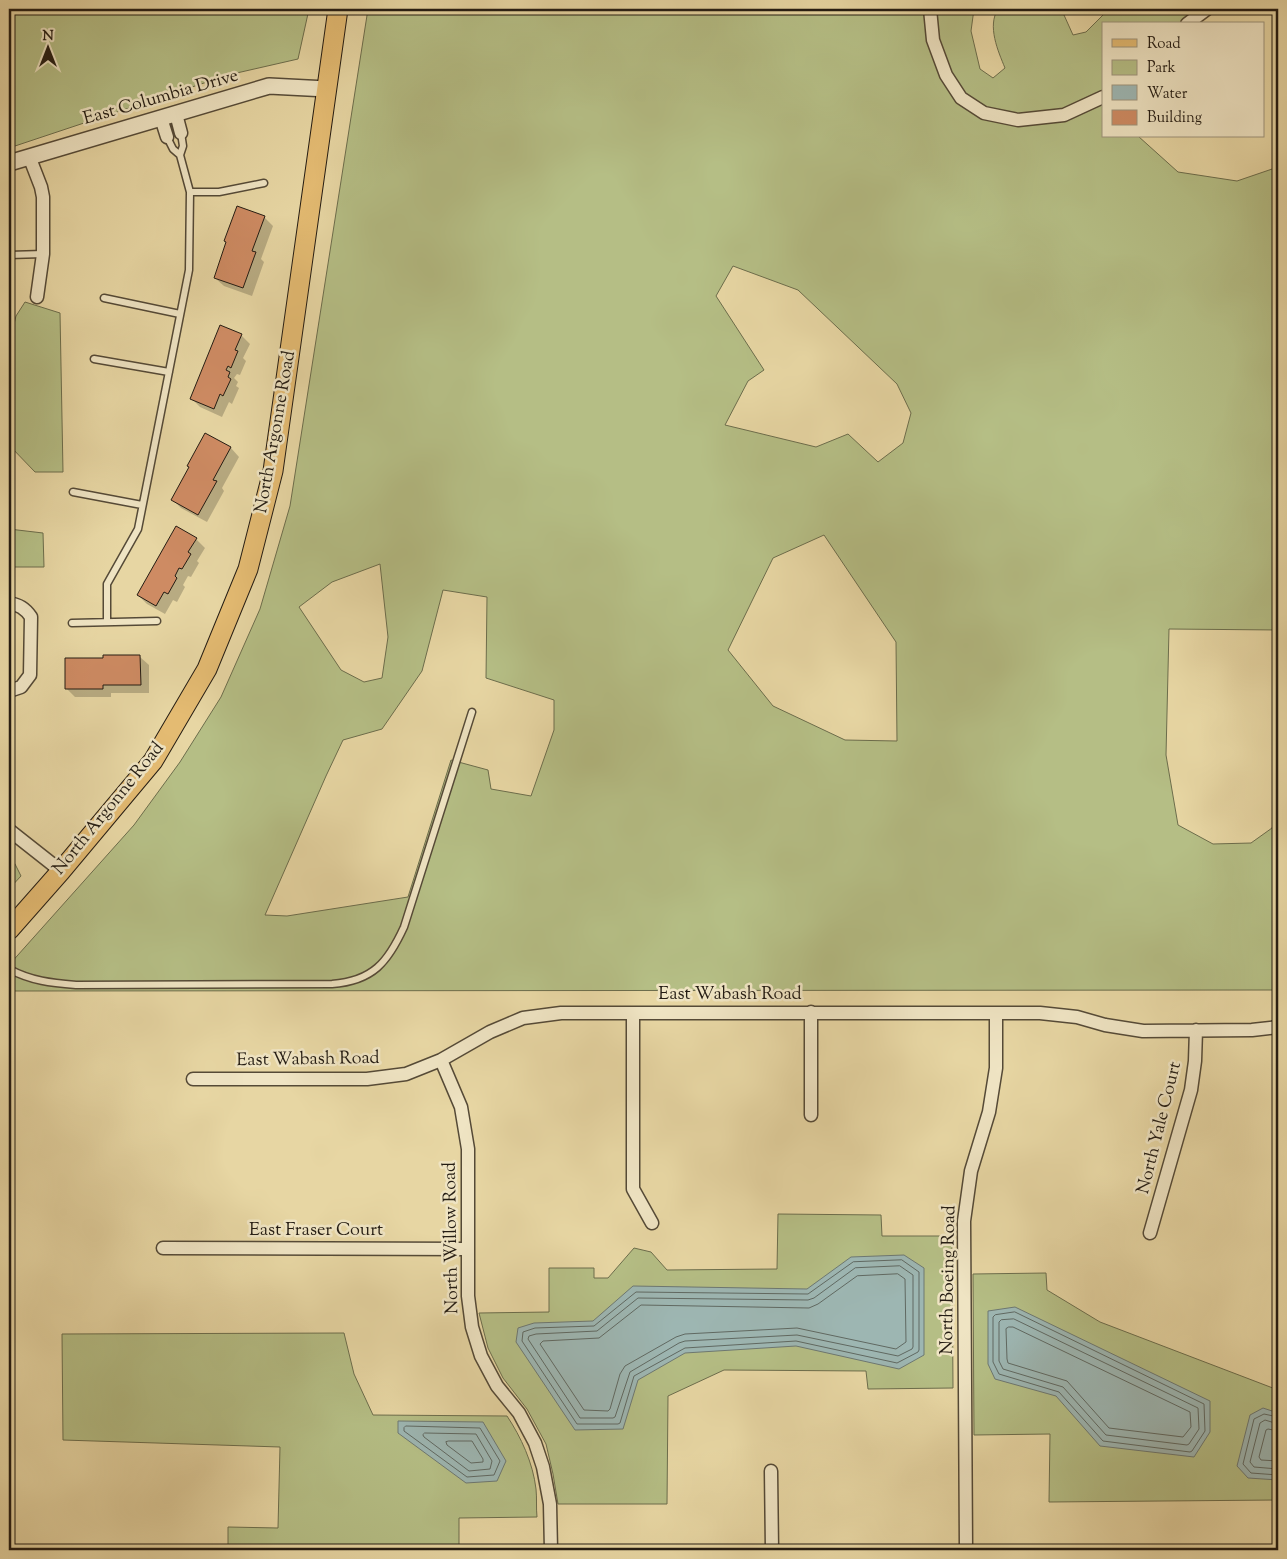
<svg xmlns="http://www.w3.org/2000/svg" width="1287" height="1559" viewBox="0 0 1287 1559" font-family="'Sorts Mill Goudy',serif">
  <style>
    .green { fill: #b5be85; stroke: #6c6d4c; fill-rule: evenodd }
    .water { fill: #9db6b2; stroke: #6d7872 }
    .shadow { fill: #0003 }
    .lines { fill: none; stroke-linecap: round; stroke-linejoin: round }
    .shore { stroke: #606962; stroke-width: 1 }
    .building { fill: #ce8b63; stroke: #241c13 }
    .service-casing { stroke: #554a37; stroke-width: 9 }
    .minor-casing { stroke: #554a37; stroke-width: 15 }
    .tertiary-casing { stroke: #554a37; stroke-width: 18 }
    .primary-casing { stroke: #241c13; stroke-width: 21 }
    .service { stroke: #efe4c3; stroke-width: 6 }
    .minor { stroke: #efe4c3; stroke-width: 12 }
    .tertiary { stroke: #efe4c3; stroke-width: 15 }
    .primary { stroke: #e4bb72; stroke-width: 19 }
    .labels { text-anchor: middle; dominant-baseline: central; stroke-width: 5; stroke-linejoin: round; paint-order: stroke }
    .street-label { font-size: 18px; fill: #241c13; stroke: #efe4c3 }
  </style>
  <rect width="100%" height="100%" fill="#e7d6a3"/>
  <filter id="stains"><feTurbulence type="fractalNoise" baseFrequency=".004" numOctaves="4"/><feColorMatrix values="0 0 0 0 .2 0 0 0 0 .09 0 0 0 0 .02 0 0 0 .5 -.17"/></filter>
  <radialGradient id="worn" r=".72"><stop offset=".6" stop-color="#630" stop-opacity="0"/><stop offset="1" stop-color="#630" stop-opacity=".3"/></radialGradient>
  <path class="green" d="M9 9H309L298 59 228 75 9 148Z
    M368 9H974L971 31 980 69 993 78 1005 68C998 51 987 26 998 9H1065L1064 15 1073 35 1086 32 1109 9H1215L1196 24H1103V136H1138L1178 172 1237 181 1278 167V630L1169 629 1166 755 1178 825 1213 844 1251 843 1272 828 1278 814V990L9 991V965L134 825 180 762 221 697 260 609 290 506ZM733 266 798 290 897 384 911 413 903 443 878 462 848 434 816 447 725 425 748 381 764 370 716 296ZM824 535 896 642 897 741 845 740 773 706 728 650 773 558ZM380 564 388 637 382 678 364 682 341 670 299 607 332 582ZM443 590 487 597 486 678 554 700V730L531 796 491 789 488 770 451 760 408 897 287 916 265 915 326 776 343 740 382 729 422 671Z
    M25 302 60 313 63 472H35L9 445V344L16 316Z
    M9 529 43 533 44 567H9Z
    M9 856 15 864 21 876 9 889Z
    M778 1214 881 1215 882 1236H952L953 1388 868 1389 866 1371 724 1370 668 1396 667 1504H558L553 1474 546 1444 527 1409 503 1378 488 1348 479 1313 549 1312V1268H594V1278H608L634 1248 651 1252 667 1270 777 1269Z
    M1046 1273 1047 1290 1100 1322 1278 1390V1500L1049 1502 1050 1434 974 1435 973 1274Z
    M344 1333 354 1374 373 1415 507 1416C521 1437 533 1463 536 1489 537 1498 536 1508 537 1517L459 1518V1550H228V1527L278 1528 280 1447 63 1440 62 1334Z"/>
  <path class="water" d="M904 1255 924 1268V1355L899 1369 796 1346 685 1353 638 1380 623 1429 575 1430 516 1342 518 1328 534 1323 593 1321 633 1286 807 1289 851 1257Z
    M1015 1307 1210 1401V1432L1194 1457 1100 1446 1056 1396 995 1379 988 1364V1311Z
    M1263 1408 1278 1413V1480L1248 1478 1237 1466 1250 1415Z
    M398 1421 483 1422 506 1461 497 1481 466 1483 398 1433Z"/>
  <path class="shadow" d="M264 217 273 226 261 259 264 262 252 296 224 286 215 278Z
    M241 335 250 344 243 358 246 361 240 375 237 374 234 378 238 382 236 386 239 388 232 404 229 402 222 417 200 407 192 399Z
    M206 434 231 448 239 457 222 488 224 491 207 522 181 508 173 500Z
    M196 539 205 548 197 561 199 563 191 577 188 576 183 585 185 587 177 602 173 600 165 614 147 604 138 595Z
    M140 657 149 665V693H111V697H75L66 688 104 659Z"/>
  <g class="lines">
    <path class="shore" d="M902 1260 919 1272V1350L918 1352 897 1363 796 1341 685 1348 634 1376 620 1423 618 1424H577L522 1341 523 1332 535 1328 594 1326 636 1292 808 1294 853 1262Z
      M900 1266 913 1275V1347L912 1349 898 1356 797 1335 685 1341 679 1343 630 1372 615 1417 613 1418H580L528 1339 529 1336 536 1334 597 1331 638 1298 808 1300 814 1298 855 1268Z
      M898 1274 905 1279 906 1342 896 1349 797 1328 685 1334 676 1337 625 1366 620 1374 610 1409 608 1411 584 1410 540 1344 543 1341 599 1338 641 1305 809 1308 818 1304 857 1276Z
      M1015 1312 1204 1404 1205 1431 1192 1451 1190 1452 1103 1441 1059 1392 999 1374 993 1362V1317L995 1315Z
      M1014 1319 1198 1408 1199 1429 1189 1444 1187 1445 1106 1435 1063 1387 1003 1369 999 1361V1322L1001 1320Z
      M1009 1327H1013L1190 1412 1191 1427 1183 1437 1109 1428 1067 1381 1008 1363 1007 1359 1006 1329Z
      M1278 1417 1264 1414 1254 1419 1243 1464 1251 1473 1278 1475
      M1278 1424 1265 1420 1260 1423 1250 1462 1254 1467 1278 1469
      M406 1426 480 1428 500 1461 494 1475 467 1477 404 1431V1428Z
      M1278 1431 1268 1429 1266 1430 1259 1457 1261 1460 1278 1461
      M425 1433 476 1434 492 1461 490 1469 469 1471 424 1437 423 1435Z
      M449 1441H472L483 1459V1462L471 1463 447 1445 446 1442Z"/>
  </g>
  <path class="building" d="M237 206 265 216 252 251 256 252 243 288 214 278 226 242 224 241Z
    M220 325 242 334 235 350 238 351 231 368 228 366 226 370 230 372 228 377 231 379 223 396 220 394 214 409 190 399Z
    M205 433 231 447 213 480 217 481 198 515 171 500 189 467 187 466Z
    M176 526 197 538 188 552 191 554 182 569 179 568 175 576 177 578 168 594 164 592 156 606 137 595Z
    M103 655H140L141 685H103V689H65V658H103Z"/>
  <g class="lines">
    <defs>
      <path id="service" d="M167 137 173 149 180 155 183 146 181 133
        M190 192H219L264 183
        M9 255 43 254
        M104 298 180 314
        M94 359 169 372
        M73 492 142 505
        M107 622V584L138 529 189 270 190 192 180 155
        M72 623 157 621
        M9 969C31 981 52 983 76 985L332 984C373 981 388 962 404 927L472 712"/>
      <path id="minor" d="M930 9 933 40 946 75 961 98 984 113 1018 120 1064 115 1103 97
        M1187 24 1207 9
        M176 114 181 133
        M161 118 167 137
        M29 156 41 187 43 197V254L37 297
        M9 603C19 605 25 608 31 617L30 675 21 687 9 691
        M9 830 61 871
        M811 1012V1115
        M633 1013V1189L652 1223
        M441 1060 461 1107 468 1149V1296L472 1327 481 1356 497 1386 519 1413 535 1443 543 1467 550 1504 551 1550
        M193 1079H367L406 1074 441 1060 490 1032 523 1018 561 1013H1040L1077 1017 1105 1025 1143 1031 1252 1030 1278 1027
        M1150 1233 1191 1090 1195 1061 1196 1030
        M163 1248 468 1249
        M771 1471 772 1550
        M966 1550 964 1221 971 1171 989 1112 996 1068V1013"/>
      <path id="tertiary" d="M9 163 269 86 327 89"/>
      <path id="primary" d="M9 930 61 871 153 761 207 669 248 569 273 471 338 9"/>
    </defs>
    <use href="#service" class="service-casing"/>
    <use href="#minor" class="minor-casing"/>
    <use href="#tertiary" class="tertiary-casing"/>
    <use href="#primary" class="primary-casing"/>
    <use href="#service" class="service"/>
    <use href="#minor" class="minor"/>
    <use href="#tertiary" class="tertiary"/>
    <use href="#primary" class="primary"/>
  </g>
  <g class="labels">
    <g class="street-label">
      <text transform="translate(161 98) rotate(-16)">East Columbia Drive</text>
      <text transform="translate(276 432) rotate(-80)">North Argonne Road</text>
      <text transform="translate(109 809) rotate(-51)">North Argonne Road</text>
      <text x="730" y="995">East Wabash Road</text>
      <text transform="translate(308 1060) rotate(-1)">East Wabash Road</text>
      <text transform="translate(1160 1128) rotate(-76)">North Yale Court</text>
      <text x="316" y="1231">East Fraser Court</text>
      <text transform="translate(452 1238) rotate(-91)">North Willow Road</text>
      <text transform="translate(949 1280) rotate(-89)">North Boeing Road</text>
    </g>
  </g>
  <rect width="1287" height="1559" fill="none" stroke="#e7d6a3" stroke-width="30"/>
  <rect x="10" y="10" width="1267" height="1539" fill="none" stroke="#241c13" stroke-width="2.5"/>
  <rect x="15" y="15" width="1257" height="1529" fill="none" stroke="#241c13"/>
  <rect x="1102" y="22" width="162" height="115" fill="#efe4c3" stroke="#9e947d"/>
  <rect x="1112" y="39" width="25" height="8" fill="#e4bb72" stroke="#9e947d"/>
  <text x="1147" y="48" font-size="15" fill="#241c13">Road</text>
  <rect x="1112" y="60" width="25" height="15" fill="#b5be85" stroke="#9e947d"/>
  <text x="1147" y="72" font-size="15" fill="#241c13">Park</text>
  <rect x="1112" y="85" width="25" height="15" fill="#9db6b2" stroke="#9e947d"/>
  <text x="1147" y="98" font-size="15" fill="#241c13">Water</text>
  <rect x="1112" y="110" width="25" height="15" fill="#ce8b63" stroke="#9e947d"/>
  <text x="1147" y="122" font-size="15" fill="#241c13">Building</text>
  <g transform="translate(48 48)" stroke="#efe4c3" stroke-width="4" paint-order="stroke">
  <path d="M0-4L9 19L0 12L-9 19Z" fill="#241c13"/>
  <text y="-8" font-size="14" font-weight="bold" text-anchor="middle" fill="#241c13">N</text>
  </g>
  <rect width="100%" height="100%" filter="url(#stains)"/>
  <rect width="100%" height="100%" fill="url(#worn)"/>
</svg>
